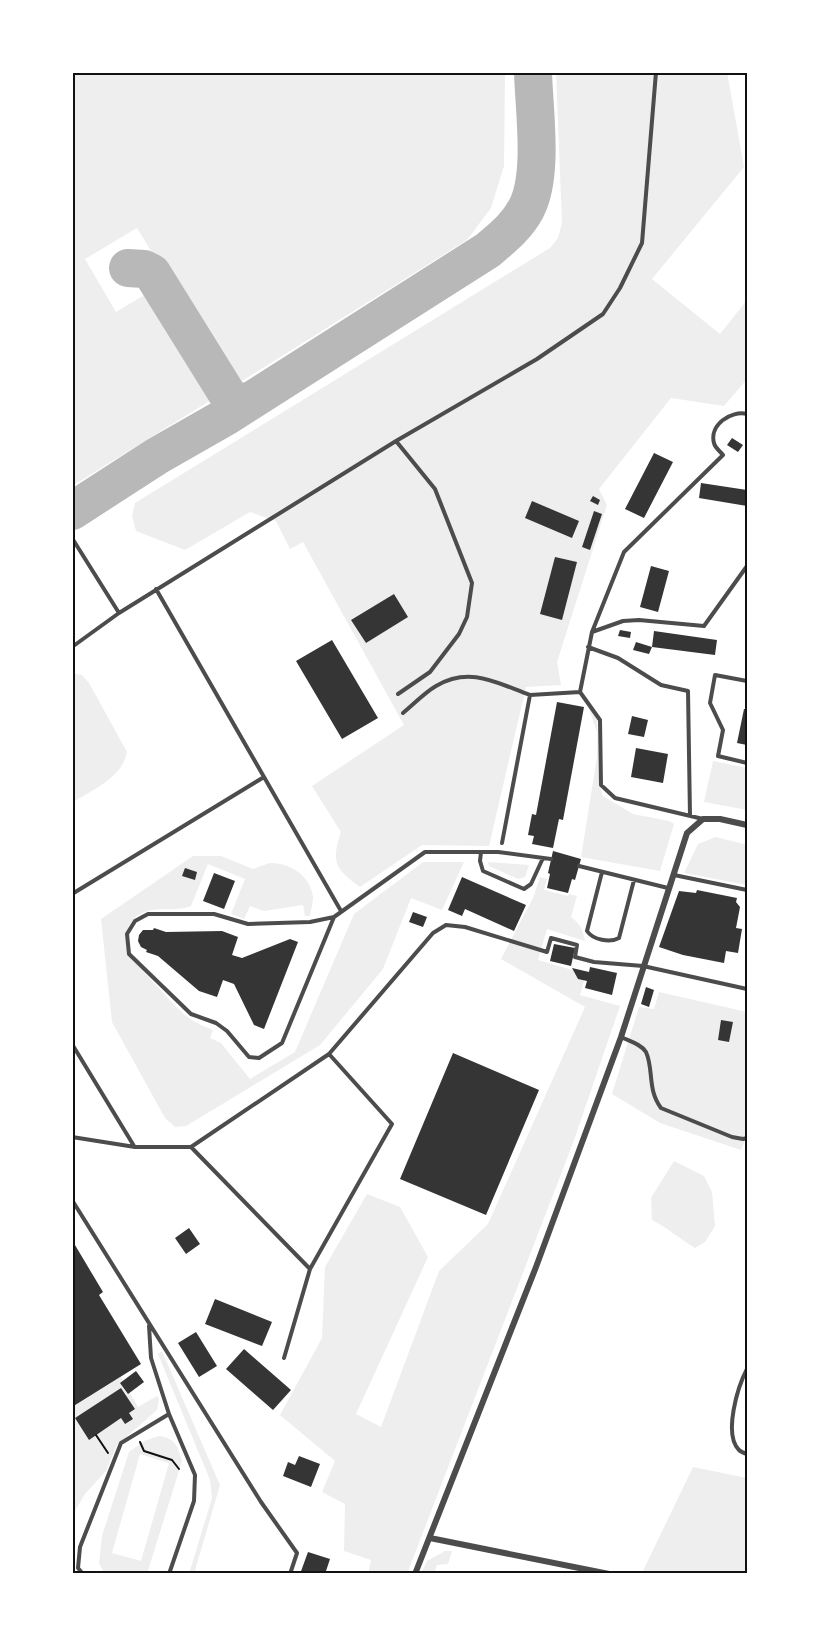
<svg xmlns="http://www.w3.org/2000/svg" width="819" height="1646" viewBox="0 0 819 1646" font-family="Inter,sans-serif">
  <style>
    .green { fill: #eee; fill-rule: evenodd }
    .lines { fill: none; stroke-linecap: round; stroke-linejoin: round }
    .taxiway { stroke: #b8b8b8; stroke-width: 38 }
    .building { fill: #353535 }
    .path { stroke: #111; stroke-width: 2 }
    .service { stroke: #4c4c4c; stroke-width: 4 }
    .minor { stroke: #4c4c4c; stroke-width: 6 }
    .neatline { fill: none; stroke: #111; stroke-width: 2 }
  </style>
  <rect width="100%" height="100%" fill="#fff"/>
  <path class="green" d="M72 72H505L504 166 491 208 467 240 234 386 137 228 85 259 116 312 151 291 216 397 72 486Z
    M556 72H727L744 167 652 279 720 334 747 300V379L724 406 671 398 599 489 607 505 557 662 561 685 526 687 489 846 422 845 360 887C335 869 331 862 341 832L312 786 404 725 303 542 290 549 276 521 250 512 185 550 136 531 132 516 135 503 550 248 558 238 562 223Z
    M72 673 82 675 89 683 127 752C122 778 93 789 72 803Z
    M588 706 597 718 599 784 603 796 633 814 669 821 674 824 660 871 581 857 597 757V732Z
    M713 761 747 768V810L704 802Z
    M716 837 747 845V885L684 873 698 844Z
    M193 856H221L253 869C259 867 265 864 271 863 291 863 311 877 313 897 313 903 311 910 310 916H305L303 905 264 911 250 906 244 919 231 914 245 879 208 864 191 906C174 913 153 904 137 916 127 923 124 942 129 953 132 960 177 1008 185 1015 193 1022 203 1026 213 1030L210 1038 221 1043 250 1079 295 1052 354 914 423 862H464L442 910 411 898 383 969 320 1045 186 1126 175 1127 165 1118 112 1022 101 919Z
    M488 862 529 865 525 877 518 879 489 866Z
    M540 877 547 879 544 890 568 896 569 894 577 896 571 917C580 924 583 929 585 941L547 929 538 960 586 974 580 995 620 1006 573 1143 407 1574H368L371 1560 344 1551 345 1504 322 1492 335 1461 280 1415 322 1338 325 1267 367 1194 400 1207 428 1257 356 1414 381 1427 439 1271 488 1224 585 1007 501 959 533 898Z
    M659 992 747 1012V1135L741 1150 660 1123 612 1094 639 1007 654 1009Z
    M674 1161 704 1176 712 1192 715 1226 705 1242 695 1248C680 1239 668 1228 652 1220L651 1198Z
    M162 1351 220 1485 194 1574H189L212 1498 210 1480 158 1354Z
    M121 1377 138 1407 157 1396 159 1399 157 1410 117 1445 106 1471 85 1494 76 1509 72 1523V1407ZM121 1388 135 1409 129 1413 125 1424 121 1418 90 1439 75 1418Z
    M159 1436C175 1438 178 1446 182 1461L147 1574H105L99 1563 102 1536 129 1452 144 1441ZM140 1454 169 1463 141 1561 112 1553Z
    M693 1467 747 1478V1574L642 1573Z
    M445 1551H452L448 1564 437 1565 434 1574H421L427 1561Z"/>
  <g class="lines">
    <path class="taxiway" d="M128 268 144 269 152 273 229 397 237 401 248 402
      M72 511 157 456 227 416 488 250C503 237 517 226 526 209 544 176 534 110 533 72"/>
  </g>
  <path class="building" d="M732 438 743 445 738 452 727 445Z
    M654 453 673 462 644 518 625 509Z
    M701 483 747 490V506L699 498Z
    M593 496 600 500 598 505 590 501Z
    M532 501 579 521 572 538 525 518Z
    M594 511 602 514 590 550 582 547Z
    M555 557 577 562 562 620 540 614Z
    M651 566 669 571 658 612 640 607Z
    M394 594 408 617 366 643 351 620Z
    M620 630 631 632 630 638 618 636Z
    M654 631 717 640 715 655 652 647 649 654 633 650 636 642 652 647Z
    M332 640 378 718 342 739 296 661Z
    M557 702 584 707 563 820 559 819 553 848 532 844 534 836 528 835 532 814 536 815Z
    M744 709H747V745L737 743Z
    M632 716 648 720 644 737 628 734Z
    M636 748 668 754 663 783 631 777Z
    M553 851 581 859 575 880 572 879 568 893 547 888 550 874 548 873Z
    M185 868 197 872 195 880 182 876Z
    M214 873 235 881 224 909 203 901Z
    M462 877 526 905 514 931 465 909 462 916 448 910Z
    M697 890 737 898 736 902 740 907 736 928 742 929 738 953 726 951 724 963 683 955 659 947 679 891 696 893Z
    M413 912 427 917 423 927 409 922Z
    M154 928 166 932 222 931 238 937 232 955 242 958 290 939 298 942 264 1029 254 1025 234 984 223 980 217 997 199 991 158 956 146 952 147 950 141 947 138 941 139 935 143 930H153Z
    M554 944 575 948 571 966 550 961Z
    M590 967 617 973 612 995 585 988 587 981 578 979 572 968 589 972Z
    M646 987 654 990 649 1007 641 1004Z
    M721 1020 733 1022 729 1042 718 1040Z
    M453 1053 539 1090 486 1215 400 1179Z
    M189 1228 200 1244 186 1254 175 1238Z
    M72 1240 103 1292 99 1295 141 1364 72 1407Z
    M215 1299 272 1322 262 1346 205 1324Z
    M196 1332 217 1366 199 1377 178 1343Z
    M244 1349 291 1390 273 1410 226 1369Z
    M136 1371 144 1382 128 1394 120 1383Z
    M121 1388 135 1409 129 1413 133 1419 125 1424 121 1418 89 1440 75 1418Z
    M299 1456 320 1464 311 1487 283 1476 288 1462 295 1465Z
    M308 1552 330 1559 325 1574H300Z"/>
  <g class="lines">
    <path class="path" d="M96 1435 108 1453
      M140 1442 144 1451 172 1460 179 1469"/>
    <path class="service" d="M396 441 435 489 472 583 467 617 459 634 430 672 398 694
      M72 538 119 613
      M156 589 341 911
      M592 632 623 621 639 620 704 626 747 566
      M72 647 119 613 396 441 537 359 603 314 620 288 642 243 656 72
      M588 647 618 658 661 685 688 691 690 816
      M747 681 715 675 710 703 723 730 718 756 747 763
      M403 713C414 704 424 693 436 686 470 666 497 683 530 695
      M703 819 615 798 601 785 600 720 580 692 592 632 624 552 723 455C720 451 715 448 714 443 709 425 731 410 747 414
      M502 843 530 695 580 692
      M481 852 480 861 483 871 524 889 531 884 543 858
      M579 866 668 888
      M602 872 587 931C593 940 610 943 619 938L634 880
      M674 875 747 890
      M72 894 264 777
      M334 917 310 922 248 924 214 914H148L135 921 127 934 129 954 191 1014 216 1023 227 1031 249 1057 259 1058 282 1043 334 917 425 852H498L551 859
      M621 1037C629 1041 641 1044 646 1052 654 1070 647 1089 661 1108L732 1137 743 1139 747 1138
      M72 1044 134 1146
      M72 1137 135 1147H191L329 1054 433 933 446 925 465 927 547 952 551 938 577 945 575 957 594 962 643 966 747 989
      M191 1147 310 1269 392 1124 329 1054
      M72 1200 261 1502 297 1553 290 1574
      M149 1326 151 1358 169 1414 195 1475 194 1501 169 1574
      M284 1358 310 1269
      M747 1369C738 1386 723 1434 739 1450 741 1452 744 1453 747 1454
      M83 1574 78 1568 80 1547 121 1443 169 1414"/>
    <path class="minor" d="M430 1538 609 1574
      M415 1574 536 1267 621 1037 687 833 703 819H720L747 825"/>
  </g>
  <rect width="819" height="1646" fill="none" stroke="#ffffff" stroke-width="147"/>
  <rect x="74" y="74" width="672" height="1498" class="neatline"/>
</svg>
